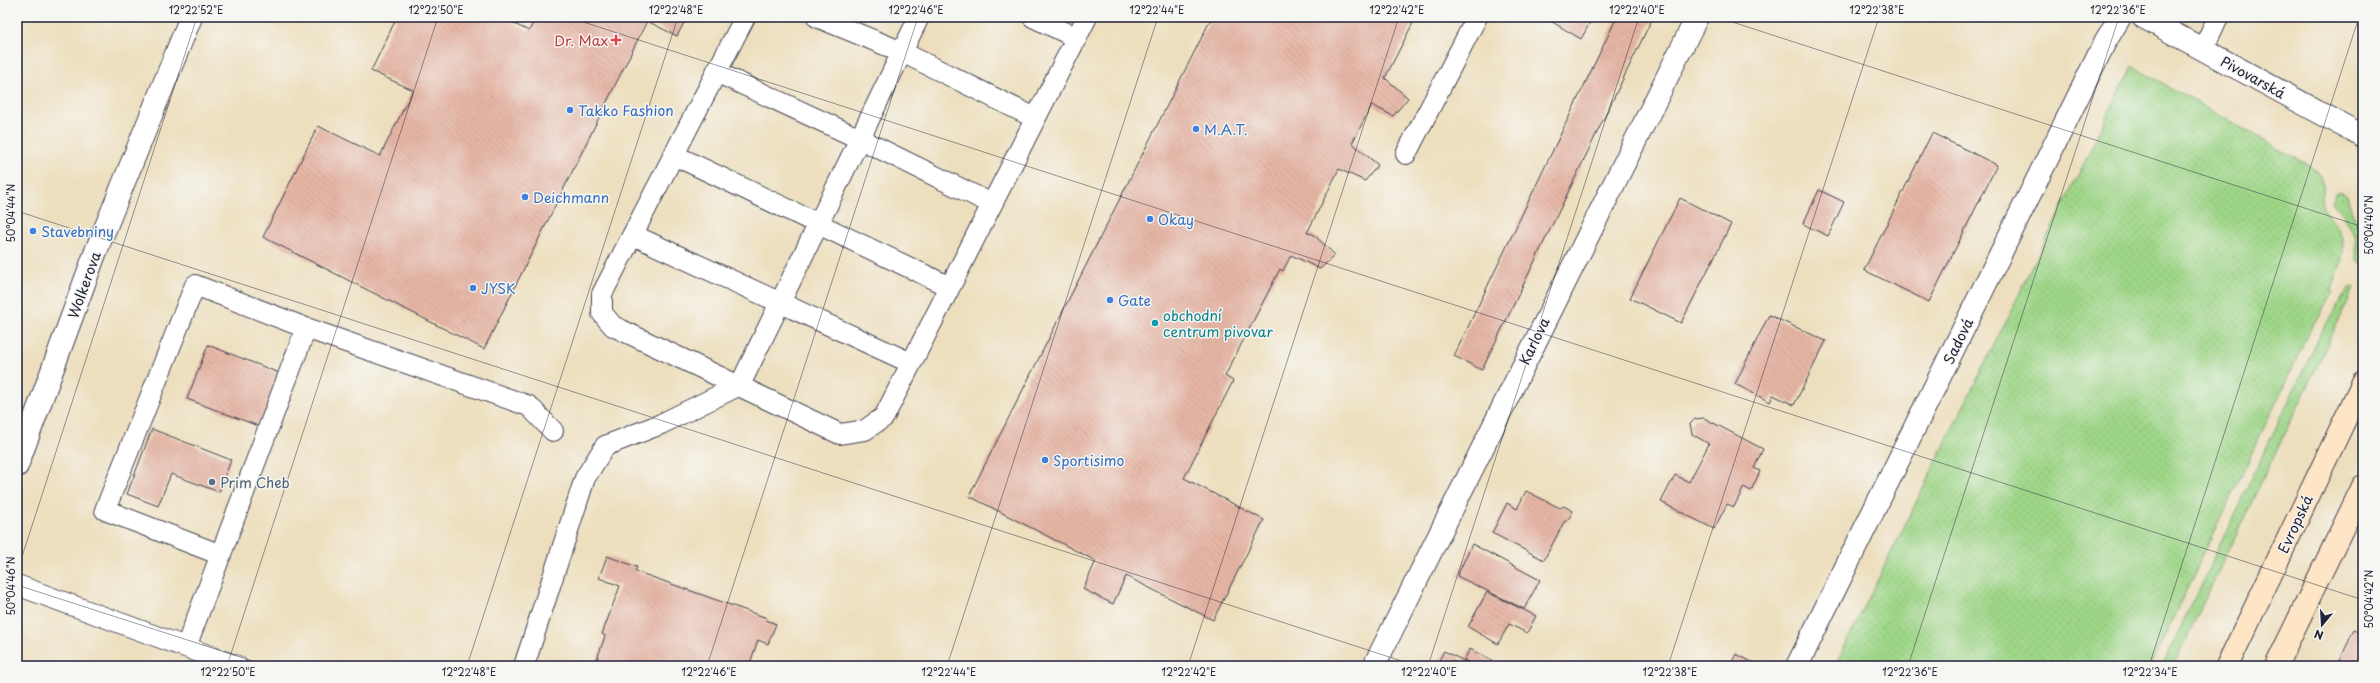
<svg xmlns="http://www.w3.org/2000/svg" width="2380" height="683" viewBox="0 0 2380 683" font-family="'Playpen Sans',sans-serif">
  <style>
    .grass { fill: url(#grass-dots); stroke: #607c61 }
    .building { fill: url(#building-back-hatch) }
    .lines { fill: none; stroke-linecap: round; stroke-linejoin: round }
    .service-casing { stroke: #403e4f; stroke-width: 22 }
    .minor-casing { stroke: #403e4f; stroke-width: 24 }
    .tertiary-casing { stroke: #403e4f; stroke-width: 24 }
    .secondary-casing { stroke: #403e4f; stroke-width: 24 }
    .service { stroke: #fff; stroke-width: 20 }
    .minor { stroke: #fff; stroke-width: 22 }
    .tertiary { stroke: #fff; stroke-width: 22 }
    .secondary { stroke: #fde5c5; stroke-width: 22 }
    .ticks { fill: none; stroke: #22223b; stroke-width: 1; stroke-opacity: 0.45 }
    .health-dot { fill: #e0444e; stroke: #f6f6f2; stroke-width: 1.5 }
    .shop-dot { fill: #3f7fe0; stroke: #f6f6f2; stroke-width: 1.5 }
    .culture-dot { fill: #0f9aa8; stroke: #f6f6f2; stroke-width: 1.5 }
    .service-dot { fill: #5c6f8a; stroke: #f6f6f2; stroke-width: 1.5 }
    .labels { text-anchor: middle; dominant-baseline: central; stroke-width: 3; stroke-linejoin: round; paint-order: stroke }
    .health-label { font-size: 14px; fill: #be3a42; stroke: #f6f6f2; text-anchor: end }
    .street-label { font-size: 14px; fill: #22223b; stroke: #f6f6f2 }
    .shop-label { font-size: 14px; fill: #366cbe; stroke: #f6f6f2; text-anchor: start }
    .culture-label { font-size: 14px; fill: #0d838f; stroke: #f6f6f2; text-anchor: start }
    .service-label { font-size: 14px; fill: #4e5e75; stroke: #f6f6f2; text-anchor: start }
    .neatline { fill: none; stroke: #22223b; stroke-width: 1.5 }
    .ticks-label { font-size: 10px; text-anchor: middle; fill: #22223b }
  </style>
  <defs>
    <pattern id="grass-dots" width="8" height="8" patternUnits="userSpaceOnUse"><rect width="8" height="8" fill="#9ed687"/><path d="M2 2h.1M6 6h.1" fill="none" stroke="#88b775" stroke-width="1.8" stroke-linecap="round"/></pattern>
    <pattern id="building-back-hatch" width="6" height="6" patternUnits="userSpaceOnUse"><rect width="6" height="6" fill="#e6b6a5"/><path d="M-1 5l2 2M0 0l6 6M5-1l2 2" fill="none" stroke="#c59c8f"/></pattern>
  </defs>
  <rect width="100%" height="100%" fill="#f6f6f2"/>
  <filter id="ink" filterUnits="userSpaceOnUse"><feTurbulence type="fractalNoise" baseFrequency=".025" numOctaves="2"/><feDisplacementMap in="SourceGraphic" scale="8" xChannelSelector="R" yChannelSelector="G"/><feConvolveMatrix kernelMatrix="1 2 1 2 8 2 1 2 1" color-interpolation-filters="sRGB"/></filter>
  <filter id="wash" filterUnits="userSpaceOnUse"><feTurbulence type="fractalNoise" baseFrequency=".012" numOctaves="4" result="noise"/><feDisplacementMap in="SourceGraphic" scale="16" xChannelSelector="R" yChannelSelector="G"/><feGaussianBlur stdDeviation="0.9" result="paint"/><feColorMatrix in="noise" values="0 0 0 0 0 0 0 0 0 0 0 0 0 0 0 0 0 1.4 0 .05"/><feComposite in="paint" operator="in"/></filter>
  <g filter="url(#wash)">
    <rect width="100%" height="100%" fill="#eddfbe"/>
    <path class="grass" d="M2132 66 2318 171C2327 184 2322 192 2322 206 2325 213 2331 217 2335 223 2351 249 2340 265 2331 290L2333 293 2314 323 2150 666H1835Z
      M2340 191 2347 195 2351 210 2363 235V264L2357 260 2355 237 2344 215 2332 202 2336 193Z
      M2350 287 2354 289 2173 666H2162L2324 327Z"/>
    <g id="blocks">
      <path class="building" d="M397 17H500L529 31 536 17H687L677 36 647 21 484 349 263 237 318 126 380 156 413 90 371 71Z
        M1212 17H1416L1385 78 1408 98 1393 116 1372 105 1352 143 1378 165 1365 181 1339 169 1307 233 1313 234 1335 255 1320 269 1291 255 1283 271 1280 269 1225 376 1233 381 1184 478 1264 520 1213 620 1126 576 1113 604 1083 589 1096 561 969 496Z
        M1544 17H1593L1581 39Z
        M1617 17H1653L1482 370 1454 356Z
        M1932 133 1997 165 1929 302 1864 270Z
        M1819 190 1844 202 1828 236 1803 224Z
        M1680 198 1731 224 1681 323 1630 298Z
        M1769 315 1826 341 1794 405 1773 395 1770 402 1735 384Z
        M208 345 282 374 261 427 187 399Z
        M1704 418 1763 449 1754 468 1760 471 1751 491 1744 487 1734 507 1727 504 1714 529 1661 502 1675 475 1689 482 1709 444 1692 434 1690 424 1695 419Z
        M152 429 231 460 219 492 171 474 158 506 127 494Z
        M1526 491 1560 508 1564 506 1573 511 1568 520 1564 522 1544 560 1492 533 1507 503 1517 509Z
        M1472 544 1540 580 1524 609 1457 576Z
        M607 556 637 567 635 571 767 618 766 620 776 624 768 644 758 640 749 666H609L596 662 605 636 602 634 620 586 599 578Z
        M1487 592 1536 616 1527 633 1509 624 1498 644 1468 627Z
        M2354 630 2363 634V666H2337Z
        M1470 649 1492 661 1490 666H1475L1464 660Z
        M1444 651 1474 666H1436Z
        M1736 654 1760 666H1730Z"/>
    </g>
  </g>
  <g filter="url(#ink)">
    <use href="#blocks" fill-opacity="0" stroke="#403e4f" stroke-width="1"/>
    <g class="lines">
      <defs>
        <path id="service" d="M745 17 602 294V313L613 326 840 434 865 430 884 417 1087 17
          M817 17 902 52 1035 118
          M1033 17 1077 38
          M2203 49 2218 17
          M716 72 860 139 992 204
          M1406 154 1477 17
          M674 155 950 287
          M633 235 911 363
          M221 555 105 510 195 285 306 328
          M17 585 237 666
          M186 647 306 328 529 406 553 431
          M524 666 585 478 605 446 661 424 740 385 919 17"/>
        <path id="minor" d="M17 466 96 251 191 17
          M1374 666 1697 17
          M1797 666 2105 42 2120 17"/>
        <path id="tertiary" d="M2143 17 2363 136"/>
        <path id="secondary" d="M2227 666 2363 382
          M2276 666 2363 486"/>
      </defs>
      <use href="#service" class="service-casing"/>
      <use href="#minor" class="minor-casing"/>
      <use href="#tertiary" class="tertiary-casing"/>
      <use href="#secondary" class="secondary-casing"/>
      <use href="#service" class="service"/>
      <use href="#minor" class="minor"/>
      <use href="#tertiary" class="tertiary"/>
      <use href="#secondary" class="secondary"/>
    </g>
  </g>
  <path class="ticks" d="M568 17 2363 600M1717 17 2363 227M17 211 1417 666M17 572 197 17M17 585 268 666M227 666 438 17M467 666 678 17M707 666 918 17M947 666 1158 17M1188 666 1399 17M1428 666 1639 17M1668 666 1879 17M1908 666 2119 17M2149 666 2359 17"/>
  <path class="health-dot" d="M614 34h4v4h4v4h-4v4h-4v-4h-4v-4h4z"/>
  <g class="shop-dot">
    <circle cx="570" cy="110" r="4"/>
    <circle cx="1196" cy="129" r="4"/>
    <circle cx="525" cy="197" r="4"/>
    <circle cx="1150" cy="219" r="4"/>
    <circle cx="33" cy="231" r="4"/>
    <circle cx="473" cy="288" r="4"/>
    <circle cx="1110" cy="300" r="4"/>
    <circle cx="1045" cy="460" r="4"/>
  </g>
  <circle class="culture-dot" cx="1155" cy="323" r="4"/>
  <circle class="service-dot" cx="212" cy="482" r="4"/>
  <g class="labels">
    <g class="health-label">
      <text x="608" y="40">Dr. Max</text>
    </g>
    <g class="street-label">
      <text transform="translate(2253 77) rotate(29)">Pivovarská</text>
      <text transform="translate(84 285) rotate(-70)">Wolkerova</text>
      <text transform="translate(1534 341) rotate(-64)">Karlova</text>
      <text transform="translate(1958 341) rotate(-64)">Sadová</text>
      <text transform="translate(2295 524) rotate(-65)">Evropská</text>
    </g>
    <g class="shop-label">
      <text x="578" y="110">Takko Fashion</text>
      <text x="1204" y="129">M.A.T.</text>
      <text x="533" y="197">Deichmann</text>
      <text x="1158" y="219">Okay</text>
      <text x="41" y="231">Stavebniny</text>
      <text x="481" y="288">JYSK</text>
      <text x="1118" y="300">Gate</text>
      <text x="1053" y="460">Sportisimo</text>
    </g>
    <g class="culture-label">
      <text x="1163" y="315">obchodní<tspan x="1163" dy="16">centrum pivovar</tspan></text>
    </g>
    <g class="service-label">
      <text x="220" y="482">Prim Cheb</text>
    </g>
  </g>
  <rect width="2380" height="683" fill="none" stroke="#f6f6f2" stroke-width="44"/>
  <g transform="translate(2322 625) rotate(198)" stroke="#f6f6f2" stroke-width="3" paint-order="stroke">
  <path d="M0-3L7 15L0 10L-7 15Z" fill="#22223b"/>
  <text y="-6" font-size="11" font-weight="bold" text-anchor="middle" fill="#22223b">N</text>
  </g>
  <rect x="22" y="22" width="2336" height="639" class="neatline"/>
  <g class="ticks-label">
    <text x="196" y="14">12°22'52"E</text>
    <text x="436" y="14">12°22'50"E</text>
    <text x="676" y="14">12°22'48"E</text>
    <text x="916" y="14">12°22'46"E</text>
    <text x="1157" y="14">12°22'44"E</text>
    <text x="1397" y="14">12°22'42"E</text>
    <text x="1637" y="14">12°22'40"E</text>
    <text x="1877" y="14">12°22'38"E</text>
    <text x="2118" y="14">12°22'36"E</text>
    <text transform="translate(11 213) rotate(-90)" y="4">50°04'44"N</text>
    <text transform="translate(2369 225) rotate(-90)" y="4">50°04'40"N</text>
    <text transform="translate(11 586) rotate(-90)" y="4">50°04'46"N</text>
    <text transform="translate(2369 599) rotate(-90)" y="4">50°04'42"N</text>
    <text x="228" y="676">12°22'50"E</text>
    <text x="469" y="676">12°22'48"E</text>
    <text x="709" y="676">12°22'46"E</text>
    <text x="949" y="676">12°22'44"E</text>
    <text x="1189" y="676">12°22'42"E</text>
    <text x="1429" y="676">12°22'40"E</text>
    <text x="1670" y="676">12°22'38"E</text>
    <text x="1910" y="676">12°22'36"E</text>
    <text x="2150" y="676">12°22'34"E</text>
  </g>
</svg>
